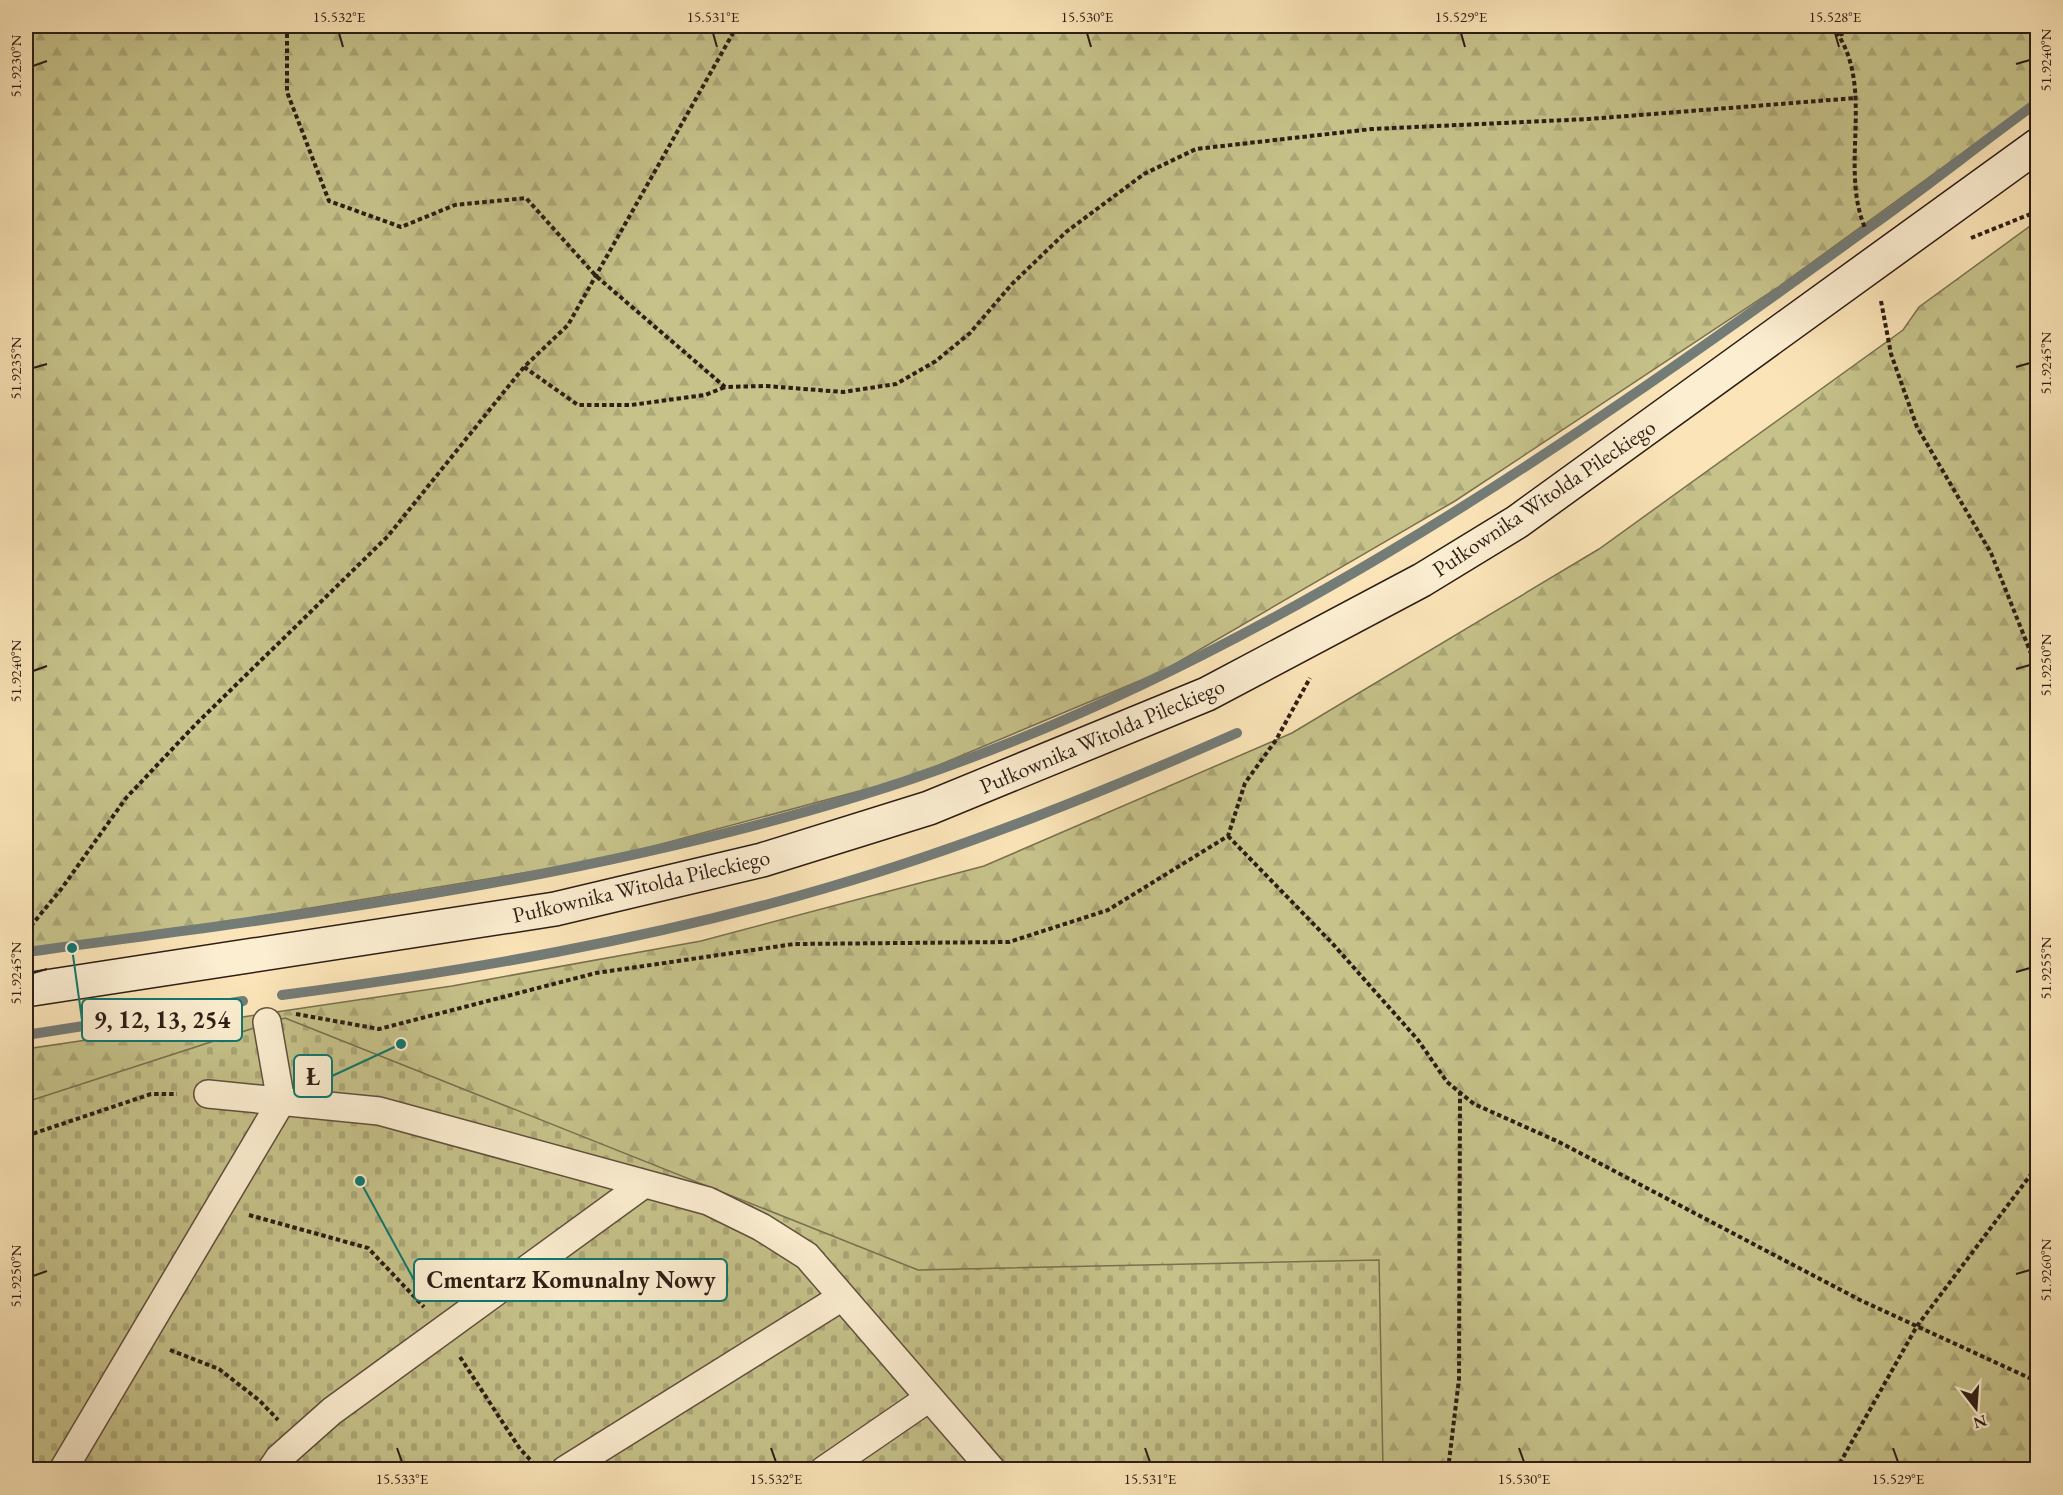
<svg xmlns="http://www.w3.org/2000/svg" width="2063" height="1495" viewBox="0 0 2063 1495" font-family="'EB Garamond',serif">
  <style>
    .forest { fill: url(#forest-firs); stroke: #7a7050; stroke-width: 1.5 }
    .cemetery { fill: url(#cemetery-stones); stroke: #7a7050; stroke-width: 1.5 }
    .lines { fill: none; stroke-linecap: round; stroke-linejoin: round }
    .stream { stroke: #747c78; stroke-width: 10 }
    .street-casing { stroke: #604f3e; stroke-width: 30 }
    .secondary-casing { stroke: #2d1d15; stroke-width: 36 }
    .path { stroke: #2d1d15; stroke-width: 4; stroke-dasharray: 4.5 3; stroke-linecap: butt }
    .street { stroke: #fceed1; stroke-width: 27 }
    .secondary { stroke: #fceed1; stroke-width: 33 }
    .ticks { fill: none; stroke: #2d1d15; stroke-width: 2 }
    .labels { text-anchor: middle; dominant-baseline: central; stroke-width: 4.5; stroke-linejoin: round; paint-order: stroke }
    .street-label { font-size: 22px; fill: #2d1d15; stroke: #fceed1 }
    .leader { fill: none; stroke: #0f766e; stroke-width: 2 }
    .callout-dot { fill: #0f766e; stroke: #fceed1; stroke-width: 2 }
    .callout { fill: #fceed1; stroke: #0f766e; stroke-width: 2 }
    .callout-label { font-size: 24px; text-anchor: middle; font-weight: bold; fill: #2d1d15 }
    .neatline { fill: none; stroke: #2d1d15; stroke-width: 2 }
    .ticks-label { font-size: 15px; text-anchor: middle; fill: #2d1d15 }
  </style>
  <defs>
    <pattern id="forest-firs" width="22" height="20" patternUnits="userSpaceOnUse" patternTransform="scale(1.5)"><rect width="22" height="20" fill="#c6c28a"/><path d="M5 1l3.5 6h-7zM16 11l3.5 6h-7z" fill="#aaa676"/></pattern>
    <pattern id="cemetery-stones" width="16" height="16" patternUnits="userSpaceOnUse" patternTransform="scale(1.5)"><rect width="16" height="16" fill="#c6c28a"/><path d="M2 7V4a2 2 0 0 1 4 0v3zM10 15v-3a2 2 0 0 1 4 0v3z" fill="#aaa676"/></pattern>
  </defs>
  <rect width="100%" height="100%" fill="#fbe5b8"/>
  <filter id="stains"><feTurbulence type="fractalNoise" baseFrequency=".00333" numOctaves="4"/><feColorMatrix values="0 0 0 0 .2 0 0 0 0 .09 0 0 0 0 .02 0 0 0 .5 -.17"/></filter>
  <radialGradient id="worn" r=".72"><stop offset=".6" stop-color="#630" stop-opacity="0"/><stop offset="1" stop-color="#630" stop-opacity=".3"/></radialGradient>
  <path class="forest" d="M26 26H2037L2038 98 1777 288 1455 501 1163 671 908 778 602 860 128 938 26 950Z
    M2037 221V1469H26V1049L452 986 701 941 984 866 1292 733 1599 549 1903 330 1919 307Z"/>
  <path class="cemetery" d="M285 1018 918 1270 1379 1260 1383 1469H26V1102Z"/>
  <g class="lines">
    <path class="stream" d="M26 952C306 915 588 879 859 796 1226 684 1559 452 1867 229 1925 188 1980 144 2038 102
      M282 995C465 971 649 940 826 888 967 847 1103 792 1237 733
      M26 1035 243 1001"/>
    <defs>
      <path id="street" d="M208 1094 379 1111 708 1201 761 1227 807 1256 992 1470
        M63 1470 281 1102 267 1022
        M271 1470 279 1458 332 1411 644 1184
        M565 1470 842 1297
        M824 1470 929 1398"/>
      <path id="secondary" d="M26 990 555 909 762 860 929 808 1207 694 1422 580 1517 522 2038 145"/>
    </defs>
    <use href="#street" class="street-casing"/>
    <use href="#secondary" class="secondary-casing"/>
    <path class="path" d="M287 26V92L329 201 401 227 455 205 526 198 596 276 725 387 766 386 843 392 896 384 936 361 970 333 1012 284 1066 232 1144 174 1196 149 1372 129 1589 119 1856 98
      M1832 26C1878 84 1838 164 1865 228
      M1839 26 1842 36
      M1971 238 2038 211
      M1881 301 1891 354 1917 427 1991 553 2038 671
      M524 367 578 405H631L705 395 725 387
      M1228 836 1332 943 1418 1040 1447 1082 1474 1104 1559 1142 1860 1300 2038 1382
      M26 932 62 888 126 798 195 725 388 536 524 367 568 325 737 26
      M296 1014 379 1029 596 973 794 944 1009 942 1108 910 1228 836 1245 783 1276 740 1310 678
      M26 1136 151 1094H177
      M249 1215 368 1248 424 1307
      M170 1350 219 1369 260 1401 278 1420
      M460 1357 520 1449 534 1464
      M1448 1470 1459 1379 1460 1093
      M1836 1470 1917 1326 2038 1165"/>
    <use href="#street" class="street"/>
    <use href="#secondary" class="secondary"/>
  </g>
  <path class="ticks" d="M339 33 343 47M713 33 717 47M1087 33 1091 47M1461 33 1465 47M1835 33 1839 47M2016 64 2030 60M33 66 47 61M2016 367 2030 363M33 368 47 364M2016 669 2030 665M33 671 47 666M2016 972 2030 968M33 973 47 969M2016 1274 2030 1270M33 1276 47 1271M397 1448 402 1462M771 1448 776 1462M1145 1448 1150 1462M1519 1448 1524 1462M1893 1448 1898 1462"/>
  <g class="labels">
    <g class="street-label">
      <text transform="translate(1544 498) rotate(-34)">Pułkownika Witolda Pileckiego</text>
      <text transform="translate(1102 736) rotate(-23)">Pułkownika Witolda Pileckiego</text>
      <text transform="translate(641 886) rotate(-13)">Pułkownika Witolda Pileckiego</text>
    </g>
  </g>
  <path class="leader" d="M72 948L82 1020M401 1044L332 1076M360 1181L414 1280"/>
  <g class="callout-dot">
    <circle cx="72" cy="948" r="6"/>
    <circle cx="401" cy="1044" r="6"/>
    <circle cx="360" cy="1181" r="6"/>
  </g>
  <g class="callout">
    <rect x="82" y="999" width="160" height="42" rx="6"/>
    <rect x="294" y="1055" width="38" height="42" rx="6"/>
    <rect x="414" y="1259" width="313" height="42" rx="6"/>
  </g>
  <g class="callout-label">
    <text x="162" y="1028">9, 12, 13, 254</text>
    <text x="313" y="1085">Ł</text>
    <text x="571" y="1288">Cmentarz Komunalny Nowy</text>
  </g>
  <rect width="2063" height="1495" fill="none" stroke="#fbe5b8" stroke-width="66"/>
  <g transform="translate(1976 1408) rotate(163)" stroke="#fceed1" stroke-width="4.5" paint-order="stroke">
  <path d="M0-4.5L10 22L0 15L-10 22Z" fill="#2d1d15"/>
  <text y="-9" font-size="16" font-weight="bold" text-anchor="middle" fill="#2d1d15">N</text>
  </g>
  <rect x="33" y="33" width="1997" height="1429" class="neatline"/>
  <g class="ticks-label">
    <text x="339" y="22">15.532°E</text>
    <text x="713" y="22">15.531°E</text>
    <text x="1087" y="22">15.530°E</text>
    <text x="1461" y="22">15.529°E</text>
    <text x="1835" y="22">15.528°E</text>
    <text transform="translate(2046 60) rotate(-90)" y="5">51.9240°N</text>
    <text transform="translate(16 66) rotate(-90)" y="5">51.9230°N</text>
    <text transform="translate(2046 363) rotate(-90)" y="5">51.9245°N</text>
    <text transform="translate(16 368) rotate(-90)" y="5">51.9235°N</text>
    <text transform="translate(2046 665) rotate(-90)" y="5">51.9250°N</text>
    <text transform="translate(16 671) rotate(-90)" y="5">51.9240°N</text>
    <text transform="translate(2046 968) rotate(-90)" y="5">51.9255°N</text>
    <text transform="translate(16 973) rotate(-90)" y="5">51.9245°N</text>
    <text transform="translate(2046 1270) rotate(-90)" y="5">51.9260°N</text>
    <text transform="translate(16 1276) rotate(-90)" y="5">51.9250°N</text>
    <text x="402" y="1484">15.533°E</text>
    <text x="776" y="1484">15.532°E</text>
    <text x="1150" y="1484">15.531°E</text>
    <text x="1524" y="1484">15.530°E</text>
    <text x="1898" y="1484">15.529°E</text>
  </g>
  <rect width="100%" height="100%" filter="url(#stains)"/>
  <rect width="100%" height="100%" fill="url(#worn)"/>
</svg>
